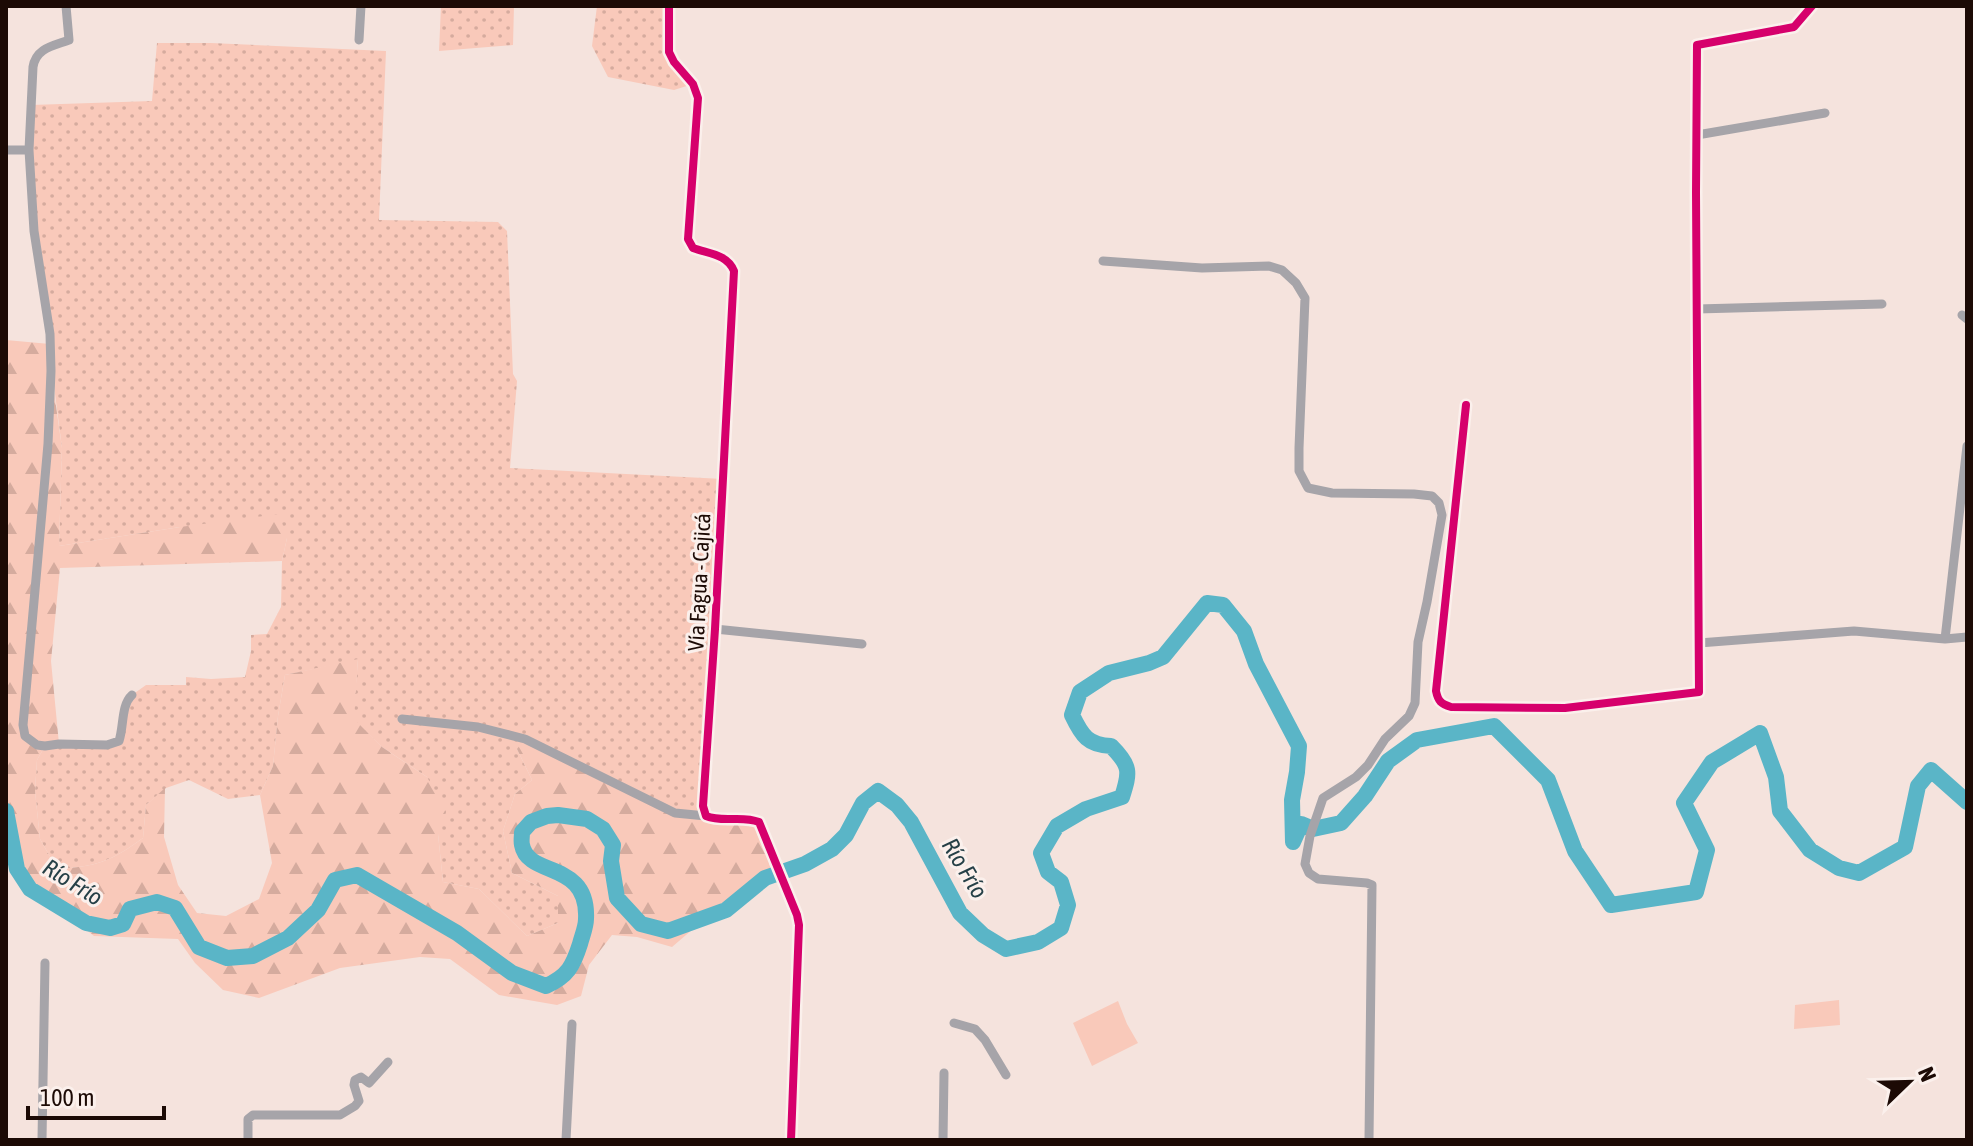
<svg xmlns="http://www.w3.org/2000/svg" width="1973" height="1146" viewBox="0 0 1973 1146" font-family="'Asap Condensed',sans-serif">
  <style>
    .grass { fill: url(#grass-dots) }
    .forest { fill: url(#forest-firs) }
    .pitch { fill: #f9c9ba }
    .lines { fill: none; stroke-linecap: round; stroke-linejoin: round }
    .river { stroke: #5ab5c7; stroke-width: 16 }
    .minor { stroke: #a6a4a9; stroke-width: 9 }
    .cycleway-casing { stroke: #fbf0ec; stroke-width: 13 }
    .cycleway { stroke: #d6006c; stroke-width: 8 }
    .labels { text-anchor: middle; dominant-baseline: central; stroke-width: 6; stroke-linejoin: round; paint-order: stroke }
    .street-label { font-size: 22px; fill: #1c0a05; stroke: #fbf0ec }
    .water-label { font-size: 24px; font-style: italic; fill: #264047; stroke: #fbf0ec }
  </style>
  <defs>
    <pattern id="grass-dots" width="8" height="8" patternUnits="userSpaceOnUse" patternTransform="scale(2)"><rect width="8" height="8" fill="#f9c9ba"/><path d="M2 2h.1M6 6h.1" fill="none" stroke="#d5ab9e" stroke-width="1.8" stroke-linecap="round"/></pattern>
    <pattern id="forest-firs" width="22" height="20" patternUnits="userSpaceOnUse" patternTransform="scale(2)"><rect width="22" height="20" fill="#f9c9ba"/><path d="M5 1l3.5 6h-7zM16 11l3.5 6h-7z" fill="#d5ab9e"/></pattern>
  </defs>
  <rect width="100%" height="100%" fill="#f5e3dd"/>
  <path class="grass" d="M441 6H514L513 45 439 51Z
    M597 6H669V52L693 84 674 90 608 77 592 46Z
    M157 43H211L386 51 379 220 498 222 507 231 513 374 517 381 510 468 723 479 706 816H695L517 749 532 780 515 794 503 831 512 873 558 896V923L527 936 479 889 443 882 438 834 427 777 382 747 353 719 358 660 285 675 278 716 273 766 260 795 228 799 189 780 166 788 146 805 143 838C112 861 95 867 57 869L40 839 35 791 37 760 45 746 119 741 132 695 146 685H186V677L211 679 245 677 251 651V635L267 634 281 607 282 561 287 538 180 527 59 546 62 448 34 231 31 105 152 101Z"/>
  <path class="forest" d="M6 340 50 344 51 371 62 448 59 546 180 527 279 514 287 538 282 561 60 568 51 661 59 744 45 746 37 760 35 791 40 839 57 869C95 867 112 861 143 838L146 805 165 788 164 837 178 885 197 913 226 916 259 899 272 863 260 795 273 766 278 716 285 675 358 659 354 719 382 747 427 777 446 812 438 834 443 882 479 889 527 936 558 923V896L512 873 503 831 515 794 532 780 517 749 525 739 658 806 759 822 774 861 769 864 774 875C754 882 744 898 728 909 719 915 707 917 697 920L693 929 672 947 637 937 612 935 589 965 581 996 557 1005 499 995 450 959 420 957 340 968 259 998 223 990 195 963 178 939 94 936 55 905 30 889 17 869 6 811Z"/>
  <path class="pitch" d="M1839 1000 1840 1025 1794 1029 1795 1005Z
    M1118 1001 1127 1024 1138 1043 1092 1066 1073 1023Z"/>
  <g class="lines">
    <path class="river" d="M6 811 17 869 30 889 86 923 110 928 123 924 130 909 157 902 175 908 199 947 227 958 253 956 288 938 318 910 335 880 357 875 457 933 512 973 546 986C568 976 573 966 580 944 582 936 586 927 586 919 589 860 528 878 522 845 521 841 522 837 522 832L531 822 547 816 558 815 587 819 603 829 613 845 611 861 617 898 641 924 668 931 726 910 765 878 805 864 832 849 846 835 863 803 878 791 897 805 911 822 960 913 983 935 1006 949 1038 942 1061 928 1068 905 1061 882 1048 872 1041 853 1057 826 1086 809 1122 797C1130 772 1131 766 1111 746 1088 745 1082 736 1072 715L1080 692 1109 673 1149 663 1163 657 1207 603 1223 605 1244 631 1256 664 1299 746 1297 772 1292 800 1293 842 1301 824 1313 829 1341 823 1365 796 1388 761 1417 740 1494 726 1548 780 1575 851 1611 905 1696 892 1707 850 1684 803 1712 762 1760 733 1776 777 1780 811 1810 850 1839 868 1859 873 1905 847 1918 786 1931 770 1967 802"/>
    <path class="minor" d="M66 6 69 40C53 46 36 48 33 67L29 150 34 231 50 334 51 371 48 444 23 725 25 736 37 745 45 746 59 744 107 745 119 741C124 726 121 705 132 695
      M669 6V52L674 62 693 84 698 98 688 239 693 248C709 254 727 254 734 271L715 629 703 806 706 816C723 823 742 815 759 822L797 915 799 925 791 1140
      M359 40 361 6
      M1697 135 1825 113
      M6 150H29
      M1103 261 1202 268 1269 266 1282 270 1296 283 1305 298 1299 448V471L1308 488 1332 493 1414 494 1432 496 1439 503 1442 515 1427 602 1418 642 1415 703 1409 716 1385 739 1368 765 1356 777 1323 798 1310 836 1305 864 1309 873 1318 879 1367 883 1372 885 1369 1140
      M1697 309 1882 304
      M1962 315 1967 319
      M1466 405 1436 691C1438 701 1441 704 1451 707L1565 708 1699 692 1696 192 1697 45 1794 27 1812 6
      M715 629 862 644
      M1945 639 1967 637
      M1699 643 1854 631 1945 639 1967 446
      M402 719 478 727 525 739 675 813 706 816
      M954 1023 975 1029 985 1040 1006 1075
      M42 1140 45 963
      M248 1140V1119L253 1115H340L355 1106 359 1101 354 1085 355 1080 361 1077 369 1083 388 1062
      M566 1140 572 1024
      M943 1140 944 1073"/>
    <defs>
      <path id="cycleway" d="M669 6V52L674 62 693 84 698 98 688 239 693 248C709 254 727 254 734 271L715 629 703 806 706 816C723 823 742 815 759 822L797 915 799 925 791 1140
        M1466 405 1436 691C1438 701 1441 704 1451 707L1565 708 1699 692 1696 192 1697 45 1794 27 1812 6"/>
    </defs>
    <use href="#cycleway" class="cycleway-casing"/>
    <use href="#cycleway" class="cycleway"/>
  </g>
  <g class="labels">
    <g class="street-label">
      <text transform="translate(699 582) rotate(-87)">Vía Fagua - Cajicá</text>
    </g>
    <g class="water-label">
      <text transform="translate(965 868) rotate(59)">Río Frío</text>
      <text transform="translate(73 882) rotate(32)">Río Frío</text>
    </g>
  </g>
  <rect width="1973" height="1146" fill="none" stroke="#1c0a05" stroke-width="16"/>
  <g transform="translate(1909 1082) rotate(67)" stroke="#fbf0ec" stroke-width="6" paint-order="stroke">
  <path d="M0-6L14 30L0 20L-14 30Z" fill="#1c0a05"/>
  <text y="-12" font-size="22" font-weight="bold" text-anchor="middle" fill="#1c0a05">N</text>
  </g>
  <path d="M28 1106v12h136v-12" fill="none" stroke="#1c0a05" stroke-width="4"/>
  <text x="40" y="1106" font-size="24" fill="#1c0a05" stroke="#fbf0ec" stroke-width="6" paint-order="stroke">100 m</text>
</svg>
